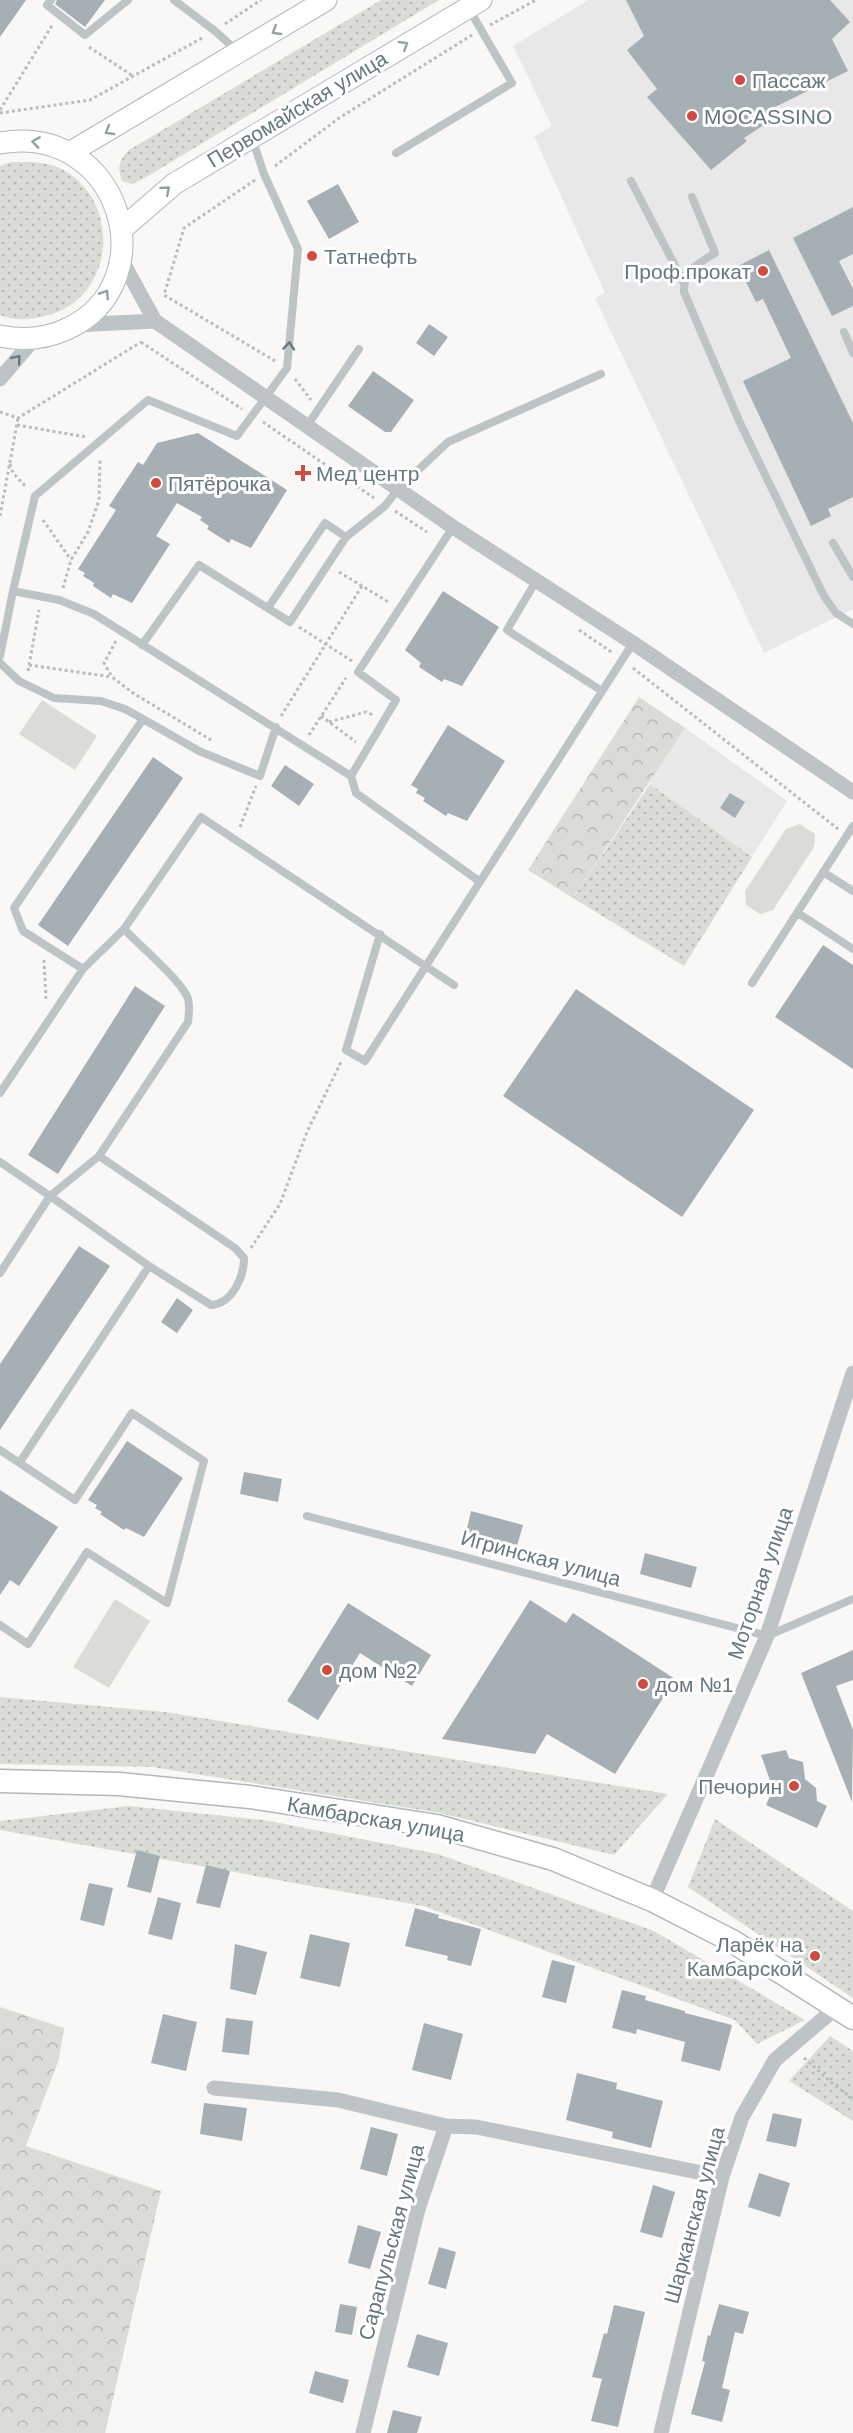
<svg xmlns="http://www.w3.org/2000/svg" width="853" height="2433" viewBox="0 0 853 2433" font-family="Arial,sans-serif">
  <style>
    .built { fill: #e7e8e7 }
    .grass { fill: url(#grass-dots) }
    .forest { fill: url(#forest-crowns) }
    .pitch { fill: #daddd6 }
    .building { fill: #a6afb3 }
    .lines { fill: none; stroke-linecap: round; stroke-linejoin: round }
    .secondary-casing { stroke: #b1b8bb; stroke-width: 23 }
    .primary-casing { stroke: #b2b8ba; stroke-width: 25 }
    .path { stroke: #b9bdbe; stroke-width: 3; stroke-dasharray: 3 3; stroke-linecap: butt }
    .lane { stroke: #bec4c6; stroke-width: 8 }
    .street { stroke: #bec4c6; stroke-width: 15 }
    .secondary { stroke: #fff; stroke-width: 21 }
    .primary { stroke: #fff; stroke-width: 22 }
    .oneway { stroke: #94a0a5 }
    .oneway2 { stroke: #66787e }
    .poi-dot { fill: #d14a3f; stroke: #fff; stroke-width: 2 }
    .labels { text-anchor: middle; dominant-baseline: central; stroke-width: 6; stroke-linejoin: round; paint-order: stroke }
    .poi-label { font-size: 21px; fill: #66787e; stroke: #fff; text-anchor: start }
    .street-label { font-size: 21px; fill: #66787e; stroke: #fff }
  </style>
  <defs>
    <pattern id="grass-dots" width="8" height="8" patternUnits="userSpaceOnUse" patternTransform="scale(1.5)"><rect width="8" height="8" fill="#daddd6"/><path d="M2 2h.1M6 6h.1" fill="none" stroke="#b5b8b3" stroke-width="1.8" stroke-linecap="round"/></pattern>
    <pattern id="forest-crowns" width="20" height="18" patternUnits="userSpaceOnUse" patternTransform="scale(1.5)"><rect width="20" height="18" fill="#daddd6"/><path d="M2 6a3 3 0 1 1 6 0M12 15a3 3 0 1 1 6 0" fill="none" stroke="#b5b8b3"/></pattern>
  </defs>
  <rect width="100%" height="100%" fill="#f9f8f7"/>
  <path class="built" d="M588 0H853V609L764 653 595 298 605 293 534 136 552 126 513 46Z
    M685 728 787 801 752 857 649 783Z"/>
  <path class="grass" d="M381 0H439L143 179 132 184 122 181C117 168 119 160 129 150Z
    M12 162C31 162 49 161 65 171 124 206 113 301 45 316 30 320 14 321 0 315V166Z
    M650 784 752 857 684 966 573 898Z
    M0 1697 165 1712 668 1794 614 1855 440 1813 152 1767 0 1764Z
    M129 1806 264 1820 438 1854 654 1931 805 2020 757 2044 735 2020 423 1906 0 1830V1821Z
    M715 1819 853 1911V1998L688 1887Z
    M830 2036 853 2051V2121L789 2081Z"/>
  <path class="forest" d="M639 697 685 728 573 898 528 870Z
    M0 2007 64 2028 59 2059 26 2146 161 2191 105 2433H0Z"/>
  <path class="pitch" d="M42 700 97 736 75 770 19 734Z
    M800 824 815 834 814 847 773 910 760 914 746 905 745 891 786 829Z
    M115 1599 150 1621 109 1688 73 1667Z"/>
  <path class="building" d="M0 0H26L0 37Z
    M57 0H105L85 27 55 4Z
    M626 0H830L850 22 832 39 848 71 773 108 778 116 744 138 747 141 711 170 647 97 657 89 627 50 644 36Z
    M338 184 359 222 329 239 307 201Z
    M853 207V254L839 261 853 289V306L832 316 793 238Z
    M769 250 853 423V497L828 509 831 516 811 526 743 381 791 358 763 299 756 302 738 266Z
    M429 324 448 337 434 356 416 343Z
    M373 371 414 400 391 432H385L348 406Z
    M198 433 287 490 251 548 231 539 229 543 207 529 209 526 200 520 202 517 177 503 156 536 170 544 132 603 113 594 111 598 93 586 94 583 83 576 85 573 78 569 116 510 109 506 138 462 143 465 157 443Z
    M443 591 499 627 462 686 444 679 442 682 419 667 421 663 405 650Z
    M448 725 505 761 467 821 448 813 446 816 423 801 425 798 416 793 418 789 411 785Z
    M153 757 183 778 68 946 38 925Z
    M285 765 314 784 299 806 271 786Z
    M730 793 745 802 735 818 720 808Z
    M823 945 853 965V1069L775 1017Z
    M135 986 165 1006 58 1174 28 1155Z
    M576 989 754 1110 682 1217 503 1096Z
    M79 1246 110 1266 0 1430V1364Z
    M177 1298 193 1310 177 1333 161 1322Z
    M127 1441 183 1478 144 1537 126 1528 124 1530 100 1514 102 1512 95 1508 97 1505 88 1500Z
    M244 1472 282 1479 278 1502 240 1494Z
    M0 1490 58 1527 19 1586 10 1580 0 1595Z
    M471 1511 523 1525 517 1546 466 1533Z
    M645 1553 697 1567 691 1588 640 1574Z
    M530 1600 566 1623 573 1613 675 1679 615 1774 547 1734 535 1754 442 1739Z
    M348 1603 431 1655 412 1686 360 1653 318 1720 287 1701Z
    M853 1650V1680L836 1686 853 1730 852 1802 801 1673Z
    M786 1750 789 1758 803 1762 805 1779 816 1788 817 1801 827 1806 817 1828 766 1805 773 1789 761 1755Z
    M137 1850 160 1856 151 1893 127 1887Z
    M206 1865 230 1871 220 1908 196 1903Z
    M89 1883 113 1888 104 1926 80 1920Z
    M158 1897 181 1903 172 1940 148 1934Z
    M415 1908 439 1915 438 1918 481 1929 471 1966 447 1960 448 1956 405 1946Z
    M310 1934 350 1943 340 1987 300 1978Z
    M235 1944 267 1952 256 1995 230 1989Z
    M552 1960 575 1966 566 2003 542 1997Z
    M622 1990 646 1996 645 2000 685 2011V2013L732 2025 720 2071 681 2061 685 2042 637 2029 636 2034 612 2028Z
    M163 2014 197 2022 186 2071 151 2063Z
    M226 2018 253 2021 249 2055 222 2052Z
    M424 2023 463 2034 451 2080 412 2070Z
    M577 2073 617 2083 616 2089 663 2101 651 2148 612 2138 613 2132 566 2120Z
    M204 2103 247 2108 242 2141 200 2134Z
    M773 2113 802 2119 796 2147 766 2141Z
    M371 2127 398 2134 387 2176 360 2169Z
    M759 2173 790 2183 780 2217 748 2207Z
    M653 2185 675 2192 662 2238 640 2232Z
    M358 2225 381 2232 370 2269 348 2263Z
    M439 2247 456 2252 446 2289 428 2284Z
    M340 2304 357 2307 352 2335 335 2332Z
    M719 2304 749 2312 743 2334 735 2332 722 2388 730 2390 722 2422 691 2414 705 2362 702 2361 708 2335 710 2336Z
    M614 2305 645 2312 618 2427 591 2421 602 2379 592 2377 604 2333 607 2334Z
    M417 2334 448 2343 439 2376 407 2367Z
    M315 2371 349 2380 343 2403 309 2393Z
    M393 2410 422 2417 417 2433H387Z"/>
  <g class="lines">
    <defs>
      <path id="secondary" d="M0 143C120 122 168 282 67 329 45 339 23 341 0 336
        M71 152 326 0
        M122 229 174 184 481 0"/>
      <path id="primary" d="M0 1781 119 1784 250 1797 437 1826 553 1859 652 1900 732 1941 853 2018"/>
    </defs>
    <use href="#secondary" class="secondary-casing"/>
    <use href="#primary" class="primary-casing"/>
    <path class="path" d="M225 24 261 0
      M490 25 536 0
      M89 47 133 76
      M0 110 53 24
      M0 113 90 100 204 37
      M275 166 339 118 472 35
      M255 180 184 228 164 295 275 361
      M141 342 242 409
      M295 379 311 400
      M0 412 18 418 141 342
      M263 422 374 498
      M17 425 86 437
      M10 464 13 473 27 488
      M395 511 427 532
      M0 516 18 418
      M43 520 71 560
      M339 572 390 603
      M63 588 71 560 88 532 99 500 100 458
      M299 627 352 661
      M579 630 613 653
      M116 641 104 663 112 677 133 693 211 740
      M29 665 112 677
      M633 668 838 829
      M28 671 39 610
      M281 716 362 586
      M321 716 356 742
      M329 722 366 712 373 715
      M309 735 346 678
      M240 827 256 786
      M44 960 46 999
      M251 1248 280 1204 307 1132 342 1060
      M804 2058 832 2083 853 2099"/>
    <path class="lane" d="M51 0 47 5 85 35 128 0
      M174 0 215 31 236 50
      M396 153 512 83 469 9
      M631 181 684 283
      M692 197 715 253C699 263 683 271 684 292L740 423 824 596 836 613 853 624
      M844 332 853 353
      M307 426 359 349
      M833 543 853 577
      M536 581 507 630 602 691
      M13 591 35 496 148 400 237 436 287 368 298 249 264 174 252 138
      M268 608 325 523 346 537
      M142 645 199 565 290 622 346 537 385 506 398 489 448 442 601 374
      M0 656 13 591 59 600 94 614 351 776 356 793 479 881
      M0 663 19 681 54 698 101 701 125 709 143 719 14 908 23 931 83 969
      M143 719 199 751 260 776 276 727
      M351 776 396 700 358 672 453 527
      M823 872 853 891
      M798 913 853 949
      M380 934 346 1050 365 1061 633 643
      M752 983 853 826
      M0 1093 83 969 124 929 201 817 454 985
      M99 1156 235 1248 244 1258C244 1277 232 1304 211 1305L149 1266
      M0 1162 50 1196 0 1273
      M0 1450 75 1500 132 1413 204 1461 167 1603 87 1552 28 1644 0 1625
      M20 1462 149 1266 50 1196 99 1156 188 1022C189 1014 190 1007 188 999 183 982 138 944 124 929
      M307 1516 767 1636 853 1599"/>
    <path class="street" d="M121 259 155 321 453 527 633 643 853 792
      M75 325 155 321
      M0 379 34 339
      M652 1900 767 1636 853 1373
      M214 2088 338 2100 446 2126
      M363 2433 418 2209 446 2126 476 2127 722 2177
      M661 2433 722 2177 742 2117 775 2060 837 2007"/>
    <use href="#secondary" class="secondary"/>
    <use href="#primary" class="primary"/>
  </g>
  <defs><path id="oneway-chevron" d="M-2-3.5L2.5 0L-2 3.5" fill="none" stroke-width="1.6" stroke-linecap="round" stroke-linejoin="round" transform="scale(1.5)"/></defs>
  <g class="oneway">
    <use href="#oneway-chevron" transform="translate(276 31) rotate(149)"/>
    <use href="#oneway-chevron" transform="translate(404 45) rotate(-31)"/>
    <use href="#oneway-chevron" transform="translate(109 131) rotate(150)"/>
    <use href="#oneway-chevron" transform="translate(36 142) rotate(-172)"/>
    <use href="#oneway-chevron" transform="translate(166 190) rotate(-41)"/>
    <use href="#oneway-chevron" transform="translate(105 294) rotate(-57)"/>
  </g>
  <g class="oneway2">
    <use href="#oneway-chevron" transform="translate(289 346) rotate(-85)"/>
    <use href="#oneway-chevron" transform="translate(17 359) rotate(-50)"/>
  </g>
  <g class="poi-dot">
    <circle cx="740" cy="80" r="6"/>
    <circle cx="692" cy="116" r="6"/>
    <circle cx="312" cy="256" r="6"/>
    <circle cx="763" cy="271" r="6"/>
    <path d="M300 464h6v6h6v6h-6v6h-6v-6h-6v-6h6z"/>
    <circle cx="156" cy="483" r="6"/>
    <circle cx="327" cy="1670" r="6"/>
    <circle cx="643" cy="1684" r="6"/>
    <circle cx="794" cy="1786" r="6"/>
    <circle cx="815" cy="1956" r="6"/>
  </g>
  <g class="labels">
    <g class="poi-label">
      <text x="752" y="80">Пассаж</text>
      <text x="704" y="116">MOCASSINO</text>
      <text x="324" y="256">Татнефть</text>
      <text x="751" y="271" text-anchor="end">Проф.прокат</text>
      <text x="316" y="473">Мед центр</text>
      <text x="168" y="483">Пятёрочка</text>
      <text x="339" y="1670">дом №2</text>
      <text x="655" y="1684">дом №1</text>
      <text x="782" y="1786" text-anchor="end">Печорин</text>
      <text x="803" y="1944" text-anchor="end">Ларёк на<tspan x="803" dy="24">Камбарской</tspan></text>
    </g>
    <g class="street-label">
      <text transform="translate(297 109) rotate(-31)">Первомайская улица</text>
      <text transform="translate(541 1558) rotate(15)">Игринская улица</text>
      <text transform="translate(760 1583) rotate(-71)">Моторная улица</text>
      <text transform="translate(376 1819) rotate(10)">Камбарская улица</text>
      <text transform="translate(694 2215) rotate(-75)">Шарканская улица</text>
      <text transform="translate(391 2242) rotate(-75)">Сарапульская улица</text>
    </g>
  </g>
</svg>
